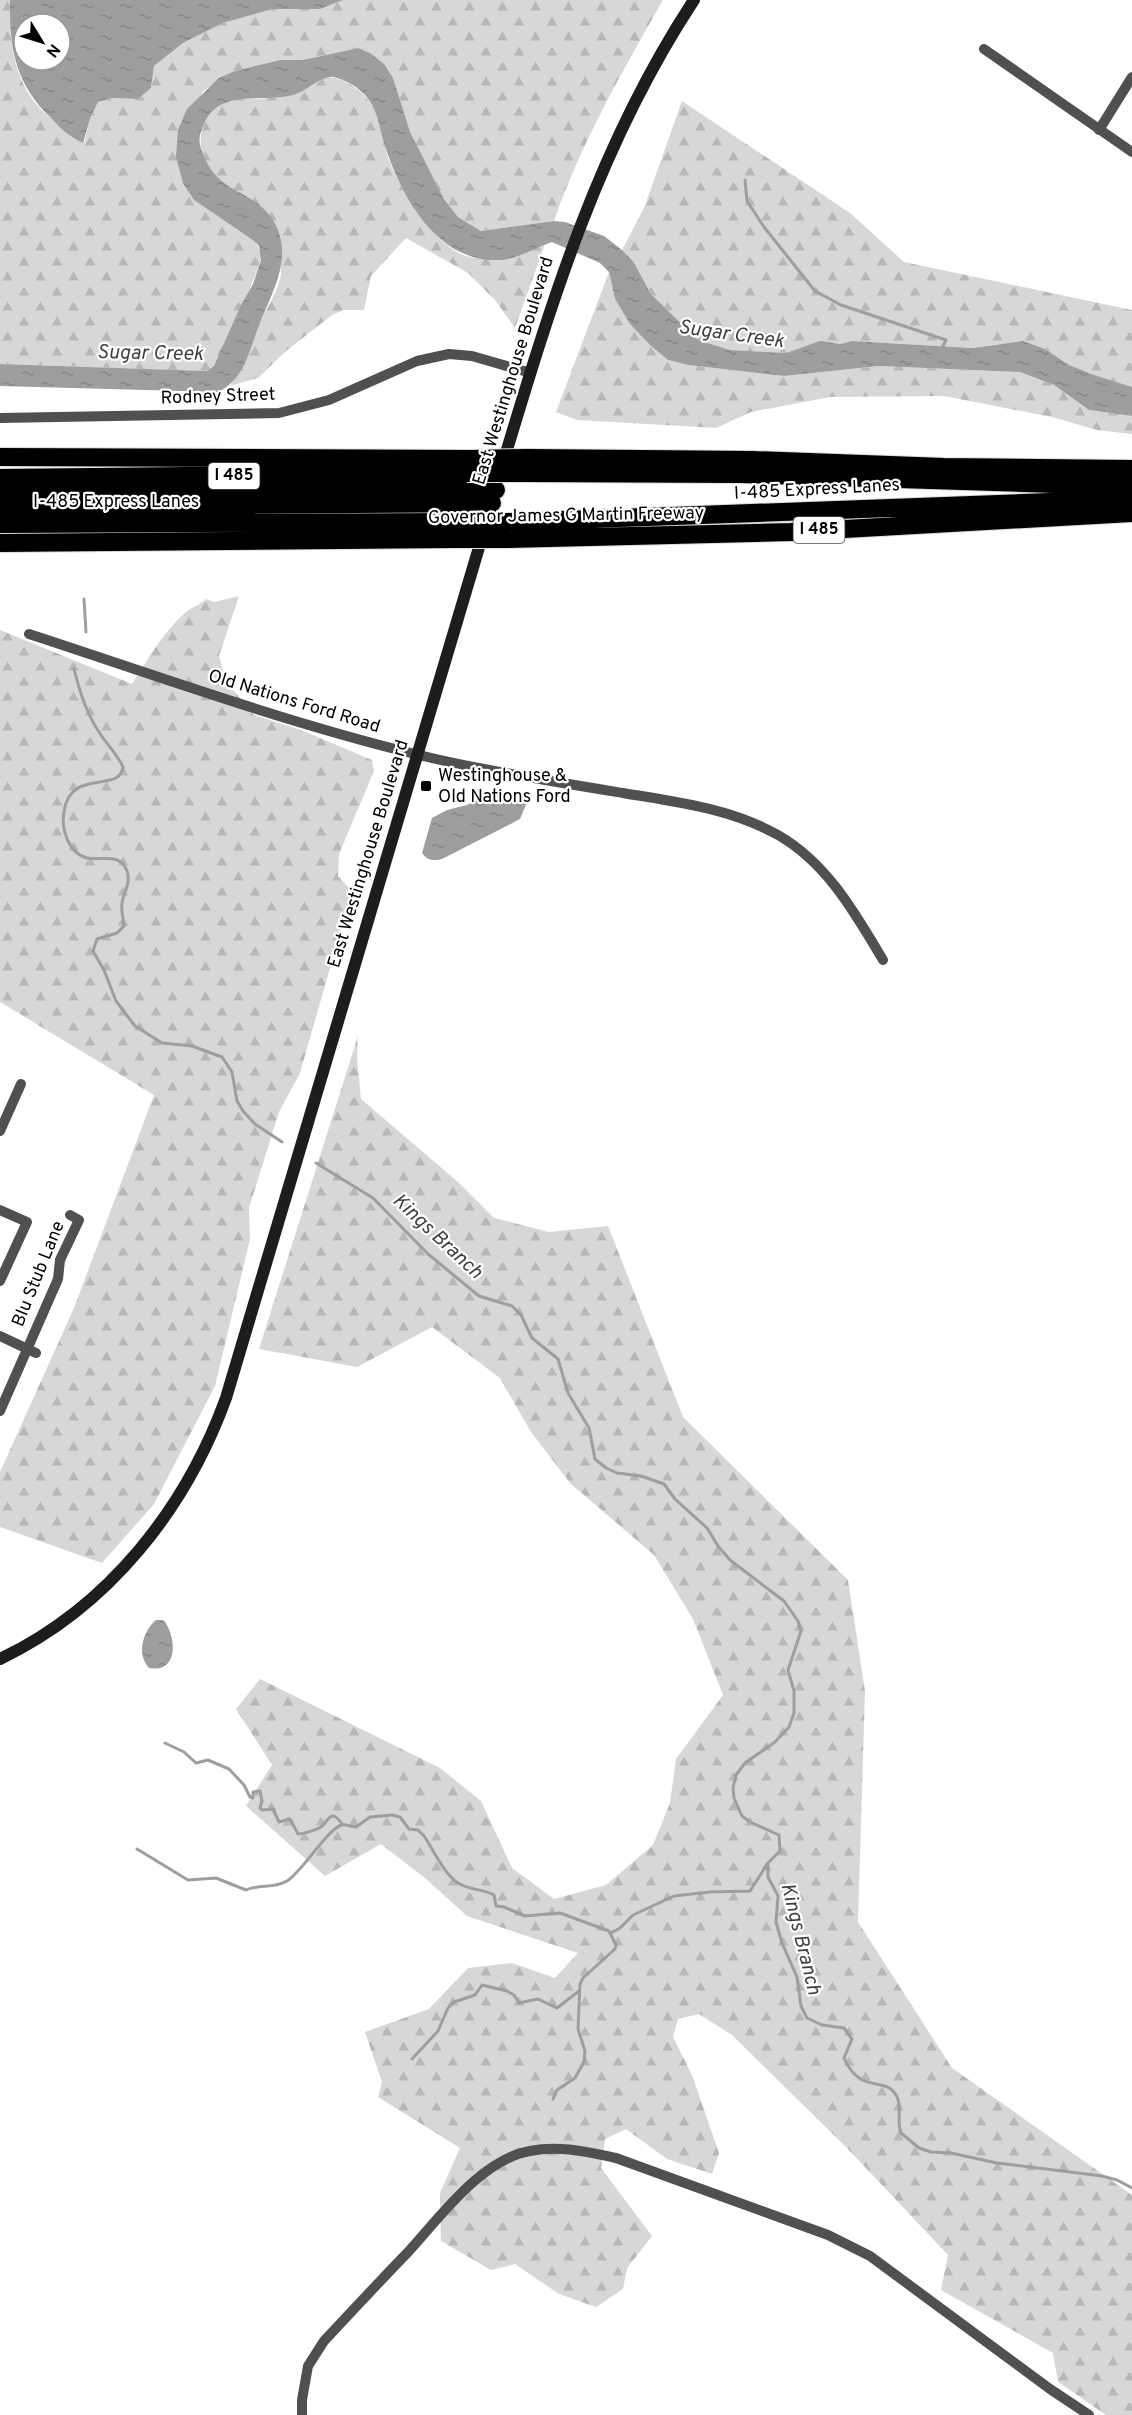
<svg xmlns="http://www.w3.org/2000/svg" width="1132" height="2415" viewBox="0 0 1132 2415" font-family="Overpass,sans-serif">
  <style>
    .forest { fill: url(#forest-firs) }
    .water { fill: url(#water-ripples); fill-rule: evenodd }
    .lines { fill: none; stroke-linecap: round; stroke-linejoin: round }
    .stream { stroke: #9e9e9e; stroke-width: 3 }
    .highway-casing { stroke: #dbdbdb; stroke-width: 20 }
    .street { stroke: #505050; stroke-width: 10 }
    .secondary { stroke: #1d1d1d; stroke-width: 12 }
    .highway { stroke: #000; stroke-width: 18 }
    .highway-bridge-casing { stroke: #dbdbdb; stroke-width: 20; stroke-linecap: butt }
    .highway-bridge { stroke: #000; stroke-width: 18 }
    .poi-dot { fill: #000; stroke: #fff; stroke-width: 2 }
    .labels { text-anchor: middle; dominant-baseline: central; stroke-width: 4.5; stroke-linejoin: round; paint-order: stroke }
    .shield { fill: #fff; stroke: #4c4c4c; stroke-width: 1.5 }
    .shield-label { font-size: 16px; font-weight: bold; fill: #000 }
    .street-label { font-size: 18px; fill: #000; stroke: #fff }
    .poi-label { font-size: 18px; fill: #000; stroke: #fff; text-anchor: start }
    .water-label { font-size: 20px; font-style: italic; fill: #3f3f3f; stroke: #fff }
  </style>
  <defs>
    <pattern id="forest-firs" width="22" height="20" patternUnits="userSpaceOnUse" patternTransform="scale(1.5)"><rect width="22" height="20" fill="#d7d7d7"/><path d="M5 1l3.5 6h-7zM16 11l3.5 6h-7z" fill="#b7b7b7"/></pattern>
    <pattern id="water-ripples" width="26" height="14" patternUnits="userSpaceOnUse" patternTransform="scale(1.5)"><rect width="26" height="14" fill="#9e9e9e"/><path d="M2 4q2-2 4 0t4 0M15 11q2-2 4 0t4 0" fill="none" stroke="#868686"/></pattern>
  </defs>
  <rect width="100%" height="100%" fill="#fff"/>
  <path class="forest" d="M0 0H10C9 36 12 76 37 105 49 119 69 131 84 143L90 119 98 102 112 98 138 99 151 88 154 66 183 43 223 23 273 9H320L343 0H663C622 72 581 143 554 221L481 231 458 217 444 199 409 132 393 78 358 48 303 60H280L235 71 202 92 194 200 254 241C259 246 260 251 261 258 261 265 220 360 215 366 214 367 208 370 207 371L0 364Z
    M325 77C350 77 370 96 379 119 384 133 384 149 390 163 403 194 438 254 475 258 500 261 523 254 545 244L515 328 495 300 468 273 406 238 371 276 364 310H344L332 315 286 351 258 378 230 386C245 364 250 348 259 324 266 308 279 291 281 274 281 264 274 229 271 219 267 205 236 193 224 185 198 166 191 128 217 107 234 93 251 101 270 98 288 95 311 89 325 77Z
    M682 101 850 213 904 262 1132 310V387L1094 376 1069 365 1045 349 999 344 972 348 852 341 840 344 820 342 786 353 730 350 698 340 651 294 633 261 622 250 644 208Z
    M609 272 615 299 630 324 651 346 668 360 688 365 784 376 879 366 1020 372 1054 385 1089 410 1132 416V434L1097 430 1052 417 944 396 830 397 751 412 716 428 577 420 556 412Z
    M239 596 219 656 226 681 254 715 301 730 372 760 374 771 339 854 338 876 352 891 300 1073 279 1112 249 1208 250 1239 215 1386 154 1504 102 1563 0 1527V1472L74 1308 154 1095 0 1002V630L132 684C148 659 164 631 186 612 192 607 200 605 206 599L214 602Z
    M358 1036 357 1058 361 1099 458 1182 494 1218 549 1232 608 1226 683 1417 848 1580 865 1691 858 1922 952 2068 1132 2195V2415H1106L1058 2382 1053 2353 941 2290 948 2255 847 2148 732 2035 699 2014 678 2019 673 2037 692 2075 719 2153 712 2174 667 2159 626 2129 605 2139 601 2168 652 2236 627 2268 623 2289 596 2307 559 2294 515 2264 491 2270 441 2241 440 2193 460 2148 378 2097 382 2082 365 2032 429 2009 468 1968 512 1963 555 1978 578 1953 467 1916 425 1878 381 1844 325 1876 246 1806 272 1765 236 1709 260 1679 440 1768 481 1801 512 1868 554 1899 606 1885 653 1845 670 1803 676 1759 723 1695 693 1619 654 1555 571 1484 531 1432 500 1378 432 1327 357 1367 259 1349Z"/>
  <path class="water" d="M10 0H343L320 9H273L223 23 183 43 154 66 151 88 138 99 112 98 98 102 90 119 83 143C70 137 61 129 51 118 15 84 9 47 10 0ZM24 24H60V60H24Z
    M358 48 370 53 384 64 393 78 410 132 444 199 458 217 481 231 554 221 565 222 604 236 622 250 633 261 651 294 698 340 730 350 786 353 820 341 840 344 852 341 972 348 1023 341 1045 349 1069 365 1094 375 1132 387V416L1089 410 1054 385 1020 372 879 366 784 376 688 365 668 360 651 346 630 324 615 299 609 272 600 263 552 242C533 248 517 260 497 260 438 262 402 198 386 149 379 129 379 108 362 92 355 85 343 79 334 77 322 75 306 92 293 95 258 104 215 85 201 132 198 139 200 147 203 154 218 194 251 189 271 217 296 254 273 290 259 325 249 351 245 379 218 392L0 386V364L207 371 214 366 241 305 253 284 261 260 259 246 254 241 194 200 183 183 176 157 178 130 187 109 219 78 235 71 280 60H303Z
    M488 793 527 802 520 819 442 859C433 861 428 861 422 853L432 818 447 810 467 805Z
    M156 1620H163C177 1635 179 1674 149 1668 136 1654 143 1631 156 1620Z"/>
  <g class="lines">
    <path class="stream" d="M745 180 747 201 764 227 815 291 841 305 946 340 942 348
      M84 599 86 632
      M74 669C80 693 87 715 101 735 109 747 117 754 123 767 120 794 70 767 64 812 61 828 68 853 87 858 101 861 120 852 127 871 131 883 124 892 122 903 121 910 123 918 124 926L117 933 97 939 93 951 104 970 116 1001 135 1026 162 1043 192 1046 222 1057 232 1072 237 1101 243 1111 255 1124 282 1142
      M316 1163 373 1198 428 1254 479 1296 512 1306 521 1315 532 1338 558 1359 568 1393 589 1428 595 1459 606 1468 617 1473 641 1476 664 1484 675 1499 707 1528 718 1546 730 1560 784 1601 798 1621 801 1631 788 1670 794 1691V1713L789 1727 775 1742 745 1763 736 1775 733 1788 734 1798 742 1816 750 1822 779 1835 780 1851 768 1863 750 1891 710 1892 674 1896 633 1915 620 1928 611 1933
      M165 1743 184 1752 196 1763 208 1760 229 1769 244 1785 250 1797 253 1798V1792L260 1791 262 1801 260 1808 262 1810 273 1809 279 1822 290 1819 298 1834C303 1834 316 1830 321 1827 329 1820 331 1808 342 1824
      M137 1849 188 1880 216 1878 246 1890C259 1884 274 1889 287 1881 303 1871 328 1828 342 1825 346 1824 352 1827 356 1827L370 1817 392 1815 400 1817 409 1829 418 1830 424 1836C434 1850 446 1879 462 1885 472 1890 486 1890 494 1895L496 1906 504 1907 525 1916 560 1913 609 1931 616 1945 615 1949 583 1978 580 1984 578 2029 585 2051 584 2062 575 2078 557 2090 553 2099
      M768 1864V1877L778 1896 776 1922 782 1943 797 1977 801 2006 807 2018 822 2025 844 2028 852 2039 844 2058C860 2095 886 2076 896 2095 903 2106 896 2121 901 2133L919 2148 931 2152 951 2153 997 2163 1102 2176 1117 2180 1132 2188
      M412 2059 438 2031 448 2008 454 2002 475 1995 482 1985 507 1991 514 1995 519 2003 538 1999 557 2008 579 1991"/>
    <defs>
      <path id="highway" d="M0 457 471 459
        M528 458 752 460 944 467 1132 469
        M524 473 740 474 1054 484 1132 483
        M0 478 467 473
        M0 495 496 490
        M0 510 93 506 492 503
        M511 522 1132 499
        M0 524 454 522
        M506 539 791 532 1132 513
        M0 543 453 539"/>
    </defs>
    <use href="#highway" class="highway-casing"/>
    <path class="street" d="M984 49 1132 152
      M1099 130 1132 77
      M0 418 279 413 329 400 417 361 449 354 472 356 531 373
      M29 634C164 678 298 727 436 759 498 773 561 783 623 793 676 802 730 808 778 835 827 863 855 913 883 960
      M0 1131 21 1084
      M0 1210 27 1222 0 1281
      M0 1336 36 1353
      M0 1411 58 1279 60 1260 79 1220 70 1215
      M302 2415V2400L308 2366 324 2341C352 2311 380 2281 409 2251 440 2217 482 2159 530 2151 559 2145 587 2152 616 2158L828 2235 870 2256 1050 2389 1089 2415"/>
    <path class="secondary" d="M503 463C552 300 599 144 694 0
      M0 1659C109 1607 186 1508 226 1398L494 497"/>
    <use href="#highway" class="highway"/>
    <defs>
      <path id="highway-bridge" d="M471 459 528 458
        M467 473H524
        M454 522H511
        M453 539H506"/>
    </defs>
    <use href="#highway-bridge" class="highway-bridge-casing"/>
    <use href="#highway-bridge" class="highway-bridge"/>
  </g>
  <rect class="poi-dot" x="420" y="780" width="12" height="12" rx="3"/>
  <g class="labels">
    <g class="shield">
      <rect x="208.5" y="463" width="51" height="26" rx="4.5"/>
      <rect x="793.5" y="517" width="51" height="26" rx="4.5"/>
    </g>
    <g class="shield-label">
      <text x="234" y="476">I 485</text>
      <text x="819" y="530">I 485</text>
    </g>
    <g class="street-label">
      <text transform="translate(514 371) rotate(-73)">East Westinghouse Boulevard</text>
      <text transform="translate(218 397) rotate(-2)">Rodney Street</text>
      <text transform="translate(817 490) rotate(-3)">I-485 Express Lanes</text>
      <text x="116" y="502">I-485 Express Lanes</text>
      <text transform="translate(566 516) rotate(-1)">Governor James G Martin Freeway</text>
      <text transform="translate(294 702) rotate(17)">Old Nations Ford Road</text>
      <text transform="translate(369 854) rotate(-73)">East Westinghouse Boulevard</text>
      <text transform="translate(39 1274) rotate(-68)">Blu Stub Lane</text>
    </g>
    <g class="poi-label">
      <text x="438" y="776">Westinghouse &amp;<tspan x="438" dy="21">Old Nations Ford</tspan></text>
    </g>
    <g class="water-label">
      <text transform="translate(731 335) rotate(8)">Sugar Creek</text>
      <text transform="translate(150 354) rotate(1)">Sugar Creek</text>
      <text transform="translate(437 1237) rotate(43)">Kings Branch</text>
      <text transform="translate(800 1939) rotate(76)">Kings Branch</text>
    </g>
  </g>
  <g transform="translate(42 42) rotate(128)"><circle r="28" fill="#ffffff" stroke="#999999" stroke-width="1.5"/>
  <path d="M0-4.5L10 22L0 15L-10 22Z" fill="#000000"/>
  <text y="-9" font-size="16" font-weight="bold" text-anchor="middle" fill="#000000">N</text>
  </g>
</svg>
